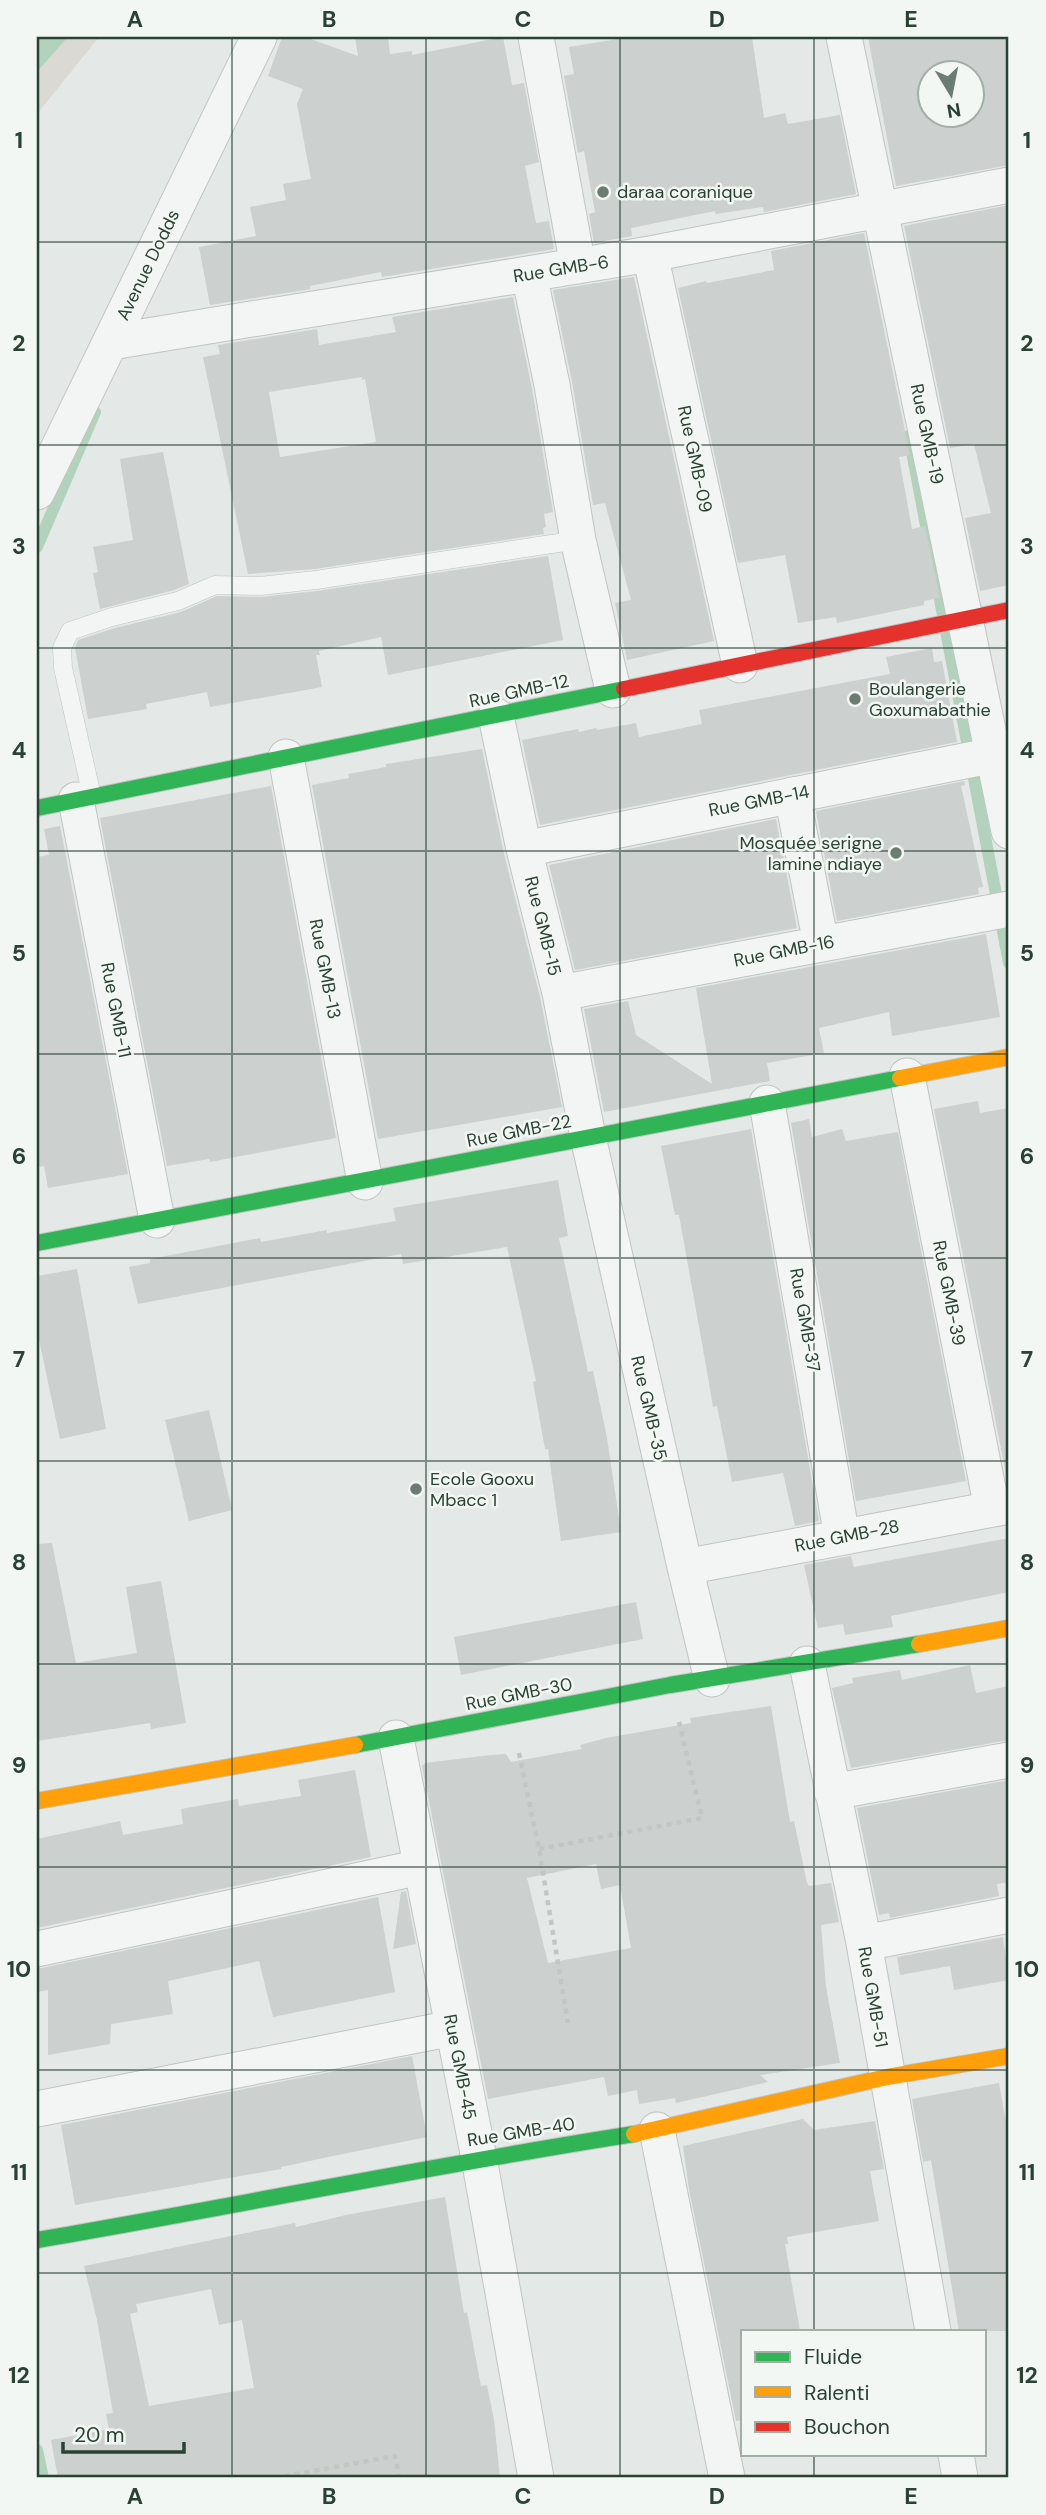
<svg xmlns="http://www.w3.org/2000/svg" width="1046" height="2515" viewBox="0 0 1046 2515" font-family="'DM Sans',sans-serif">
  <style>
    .green { fill: #dbd9d3 }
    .water { fill: #b3d2bd }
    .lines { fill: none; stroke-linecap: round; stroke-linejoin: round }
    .stream { stroke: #b3d2bd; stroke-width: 12 }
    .building { fill: #ccd0ce; fill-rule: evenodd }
    .lane-casing { stroke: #c0c4c2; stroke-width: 19 }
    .street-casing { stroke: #c0c4c2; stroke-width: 37 }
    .fast-casing { stroke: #c0c4c2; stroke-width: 18 }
    .slow-casing { stroke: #c0c4c2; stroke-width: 18 }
    .jam-casing { stroke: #c0c4c2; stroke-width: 18 }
    .path { stroke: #c2c7c4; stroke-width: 4.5; stroke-dasharray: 5 5; stroke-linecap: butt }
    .lane { stroke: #f3f5f4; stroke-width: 18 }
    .street { stroke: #f3f5f4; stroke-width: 35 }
    .fast { stroke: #30b455; stroke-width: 16 }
    .slow { stroke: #ff9f0a; stroke-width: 16 }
    .jam { stroke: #e5322d; stroke-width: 16 }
    .grid { fill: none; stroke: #2a4234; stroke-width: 2; stroke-opacity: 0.55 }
    .poi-dot { fill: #6b7c72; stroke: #f2f7f4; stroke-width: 2.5 }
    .labels { text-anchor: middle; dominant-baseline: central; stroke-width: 5; stroke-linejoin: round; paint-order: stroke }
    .poi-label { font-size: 18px; fill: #2a4234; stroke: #f2f7f4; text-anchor: start }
    .street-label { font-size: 18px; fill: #2a4234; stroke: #f2f7f4 }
    .neatline { fill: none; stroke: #2a4234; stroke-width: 2.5 }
    .grid-label { font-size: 23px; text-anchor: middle; font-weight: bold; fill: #2a4234 }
  </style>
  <rect width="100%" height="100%" fill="#e4e8e6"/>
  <path class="green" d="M68 37H99L37 114V72Z"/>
  <path class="water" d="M37 37H68L37 72Z"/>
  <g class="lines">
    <path class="stream" d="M909 436 1009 963
      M37 547 95 412
      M37 2450 43 2478"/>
  </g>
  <path class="building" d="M282 37H305L358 56 355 37H388L390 54 412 51V55L503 37 512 85 524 83 539 162 525 166 536 223 549 221 554 249 382 277 381 272 310 286 311 289 210 305 199 247 256 236 250 207 286 200 283 184 311 179 297 104 303 89 268 76Z
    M630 37H752L764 118 785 113 788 124 840 115 856 194 764 212 763 207 716 214 715 211 631 228 632 236 594 243 589 214 595 212 584 151 578 153 564 76 574 74 569 47Z
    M868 37H1009V165L896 186ZM930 74H972V116H930Z
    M1009 205V585L980 591 965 518 991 513 974 444 950 448 904 226Z
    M864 233 910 455 899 457 912 529 925 526 940 598 924 601V605L837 623 836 617 798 623 785 555 738 563 678 288 706 281 707 283 774 270 771 251Z
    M634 277 714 641 627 660 615 603 631 600 605 503 593 505 572 382 553 290Z
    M513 297 532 389 553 512 544 514 546 527 543 528 544 534 315 569 248 574 203 357 220 354 218 345 317 329 319 345 396 332 392 317ZM362 377V380L365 379 376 442 280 457 269 392Z
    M163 452 189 584 174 590 100 609 93 573 98 572 93 547 133 540 120 459Z
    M548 556 563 640 388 675 381 637 319 651 320 655H316L322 687 210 707 207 692 146 704 147 709 88 719 75 648 78 640 115 628 181 612 217 596 261 597 317 591Z
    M932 648 934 662 942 661 957 742 540 825 522 740 578 729 579 732 596 728 597 730 636 723 639 737 702 724 699 710 890 674 886 657Z
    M482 749 504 854 540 997 562 1107 378 1139 312 785 349 778 348 774 386 767V764Z
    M964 781 965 785 961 786 983 887 978 888 979 894 837 921 816 811Z
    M271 786 336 1138 210 1162 209 1159 167 1166 100 818Z
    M776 819 797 928 575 970 549 865Z
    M60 826 128 1174 48 1188 44 1166 37 1167V857L49 855 44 829Z
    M986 934 1000 1017 892 1036 889 1012 819 1028 824 1053 767 1063 770 1081 604 1112 584 1009 628 1001 636 1035 712 1084 696 988Z
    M978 1101 980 1113 1009 1108V1473L1006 1474 934 1109Z
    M809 1119 812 1137 842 1129 846 1141 898 1132 966 1481 856 1501 791 1123Z
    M751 1129 819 1521 795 1526 783 1473 732 1482 717 1406 713 1407 708 1377 679 1215H675L661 1146Z
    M558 1180 568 1236 559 1238 588 1372 593 1371 607 1438 621 1532 561 1541 548 1449H545L533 1382 536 1381 507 1247 403 1264 401 1254 138 1304 129 1267 150 1263V1259L260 1238 261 1242 327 1230V1233L396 1221 393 1208Z
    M77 1269 106 1429 60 1439 37 1330V1276Z
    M209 1410 232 1510 189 1521 165 1420Z
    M1009 1538V1592L891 1616 893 1627 845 1635 843 1624 818 1628 804 1565 851 1556 854 1567Z
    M52 1543 76 1663 137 1653 126 1587 161 1581 186 1723 151 1729 150 1723 37 1741V1544Z
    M636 1602 643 1639 461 1675 454 1637Z
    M970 1665 976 1693 1009 1686V1740L851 1768 832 1688 853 1683 852 1678 900 1670 902 1680Z
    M771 1706 790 1822 794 1821 807 1883 809 1886 831 1883 839 1922 821 1925 826 1987 840 2063 760 2075 768 2082 676 2103 675 2098 639 2104 637 2090 608 2096 604 2077 488 2099 422 1766 425 1763 491 1755 506 1754 511 1762 582 1749 580 1745 606 1738 691 1723 690 1718ZM596 1864 601 1889 620 1885 631 1948 548 1963 527 1878Z
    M355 1770 371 1857 37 1928V1839L120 1821 123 1835 183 1824 181 1809 238 1799 239 1806 301 1796 298 1780Z
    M1009 1780V1882L997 1884 999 1896 890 1918 889 1913 879 1915 857 1808Z
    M406 1891 416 1944 393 1949 401 1892Z
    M378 1897 395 1992 273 2017 259 1961 168 1981 173 2014 111 2024 110 2044 48 2055V1990L37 1992V1969Z
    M1003 1937 1009 1980 954 1990 950 1966 900 1975 897 1957Z
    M412 2056 427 2137 333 2156 281 2167V2169L75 2205 61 2125Z
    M999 2083 1009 2139V2331H959L931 2160 923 2162 912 2099Z
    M803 2119 814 2130 875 2121 884 2169 870 2171 879 2221 787 2237 788 2244H785L800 2331H743V2420L736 2421 689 2189 683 2146Z
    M445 2197 464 2313 467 2312 481 2386 487 2385 494 2420 500 2478H58L51 2440 109 2429 106 2414 113 2413 97 2320 84 2266 295 2223 296 2227 346 2215ZM211 2289 219 2325 242 2320 254 2388 149 2406 130 2314 138 2312 136 2304Z"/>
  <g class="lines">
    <defs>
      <path id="lane" d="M92 796 63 668 62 648 70 631 112 617 178 601 215 585 260 586 316 580 578 540"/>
      <path id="street" d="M536 37 578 266
        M844 37 1009 831
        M650 254 740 665
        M529 274 552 385 578 540 613 690
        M111 342 650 254 1009 185
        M37 492 259 37
        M496 716 524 849 560 993 588 1137 685 1567 712 1679
        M286 757 365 1182
        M792 795 821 944
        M76 800 157 1220
        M524 849 994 755
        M560 993 1009 909
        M907 1076 992 1509
        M767 1103 842 1537
        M685 1567 1009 1506
        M807 1664 864 1943 933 2331
        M396 1738 479 2158 536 2478
        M832 1792 1009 1760
        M864 1943 1009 1915
        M37 1949 421 1867
        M37 2109 453 2028
        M657 2130 727 2478
        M956 2454 960 2478"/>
      <path id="fast" d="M37 808 624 689
        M37 1243 900 1078
        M355 1745 670 1685 919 1644
        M37 2240C236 2206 434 2165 634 2134"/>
      <path id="slow" d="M900 1078 1009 1057
        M919 1644 1009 1628
        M37 1801 355 1745
        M634 2134 887 2077 1009 2056"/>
      <path id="jam" d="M624 689 1009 610"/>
    </defs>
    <use href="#lane" class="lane-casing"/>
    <use href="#street" class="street-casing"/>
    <use href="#fast" class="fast-casing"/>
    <use href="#slow" class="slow-casing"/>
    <use href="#jam" class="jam-casing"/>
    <path class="path" d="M519 1753 539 1849 568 2023
      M539 1849 702 1818 679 1722
      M275 2478 395 2456 399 2478"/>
    <use href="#lane" class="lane"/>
    <use href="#street" class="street"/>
    <use href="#fast" class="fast"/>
    <use href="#slow" class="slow"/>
    <use href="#jam" class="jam"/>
  </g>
  <path class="grid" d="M232 37V2478M426 37V2478M620 37V2478M814 37V2331M37 242H1009M37 445H1009M37 648H1009M37 851H1009M37 1054H1009M37 1258H1009M37 1461H1009M37 1664H1009M37 1867H1009M37 2070H1009M37 2273H1009M814 2454V2478"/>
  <g class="poi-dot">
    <circle cx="603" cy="192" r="7"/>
    <circle cx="855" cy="699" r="7"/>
    <circle cx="896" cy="853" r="7"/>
    <circle cx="416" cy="1489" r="7"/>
  </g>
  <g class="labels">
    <g class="poi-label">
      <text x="617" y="192">daraa coranique</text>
      <text x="869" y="689">Boulangerie<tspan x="869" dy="21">Goxumabathie</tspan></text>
      <text x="882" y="843" text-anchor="end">Mosquée serigne<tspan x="882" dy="21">lamine ndiaye</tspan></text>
      <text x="430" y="1479">Ecole Gooxu<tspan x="430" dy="21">Mbacc 1</tspan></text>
    </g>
    <g class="street-label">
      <text transform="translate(148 265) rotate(-64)">Avenue Dodds</text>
      <text transform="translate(561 269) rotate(-9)">Rue GMB-6</text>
      <text transform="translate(927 434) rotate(78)">Rue GMB-19</text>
      <text transform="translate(695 459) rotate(78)">Rue GMB-09</text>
      <text transform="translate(519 691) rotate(-12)">Rue GMB-12</text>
      <text transform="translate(759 801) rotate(-11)">Rue GMB-14</text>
      <text transform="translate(543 926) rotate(76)">Rue GMB-15</text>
      <text transform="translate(784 951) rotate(-11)">Rue GMB-16</text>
      <text transform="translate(325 969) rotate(79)">Rue GMB-13</text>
      <text transform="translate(116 1010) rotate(79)">Rue GMB-11</text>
      <text transform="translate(519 1131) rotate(-11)">Rue GMB-22</text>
      <text transform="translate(949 1293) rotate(79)">Rue GMB-39</text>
      <text transform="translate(805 1320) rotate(80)">Rue GMB-37</text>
      <text transform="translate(649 1408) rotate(77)">Rue GMB-35</text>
      <text transform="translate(847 1536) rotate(-11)">Rue GMB-28</text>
      <text transform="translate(519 1694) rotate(-11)">Rue GMB-30</text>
      <text transform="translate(873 1997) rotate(80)">Rue GMB-51</text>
      <text transform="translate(460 2067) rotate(79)">Rue GMB-45</text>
      <text transform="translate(521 2132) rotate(-9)">Rue GMB-40</text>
    </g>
  </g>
  <rect width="1046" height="2515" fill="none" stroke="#f2f7f4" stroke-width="77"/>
  <rect x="741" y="2330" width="245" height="126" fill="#f2f7f4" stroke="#a2afa7" stroke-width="2"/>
  <rect x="755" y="2352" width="35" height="10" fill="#30b455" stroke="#a2afa7" stroke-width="2"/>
  <text x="804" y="2364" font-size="21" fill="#2a4234">Fluide</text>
  <rect x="755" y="2387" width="35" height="10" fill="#ff9f0a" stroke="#a2afa7" stroke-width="2"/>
  <text x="804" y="2400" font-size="21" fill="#2a4234">Ralenti</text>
  <rect x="755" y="2422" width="35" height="10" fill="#e5322d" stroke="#a2afa7" stroke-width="2"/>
  <text x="804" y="2434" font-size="21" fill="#2a4234">Bouchon</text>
  <g transform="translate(951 94) rotate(170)"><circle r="33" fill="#f2f7f4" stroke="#a2afa7" stroke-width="2"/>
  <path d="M0-5L12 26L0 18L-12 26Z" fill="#6b7c72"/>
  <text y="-10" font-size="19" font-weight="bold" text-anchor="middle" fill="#2a4234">N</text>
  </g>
  <path d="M63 2442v10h121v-10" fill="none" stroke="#2a4234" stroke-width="3.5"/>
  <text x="74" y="2442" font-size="21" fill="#2a4234" stroke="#f2f7f4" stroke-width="5" paint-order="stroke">20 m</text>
  <rect x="38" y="38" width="969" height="2438" class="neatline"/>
  <g class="grid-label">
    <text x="135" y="27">A</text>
    <text x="329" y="27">B</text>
    <text x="523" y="27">C</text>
    <text x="717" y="27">D</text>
    <text x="911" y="27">E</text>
    <text x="19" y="148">1</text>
    <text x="1027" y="148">1</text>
    <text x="19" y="351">2</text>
    <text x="1027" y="351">2</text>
    <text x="19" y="554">3</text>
    <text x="1027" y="554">3</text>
    <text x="19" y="758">4</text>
    <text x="1027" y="758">4</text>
    <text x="19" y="961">5</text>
    <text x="1027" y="961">5</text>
    <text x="19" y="1164">6</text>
    <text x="1027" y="1164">6</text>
    <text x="19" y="1367">7</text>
    <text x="1027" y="1367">7</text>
    <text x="19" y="1570">8</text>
    <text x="1027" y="1570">8</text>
    <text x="19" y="1773">9</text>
    <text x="1027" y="1773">9</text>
    <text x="19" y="1977">10</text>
    <text x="1027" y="1977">10</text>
    <text x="19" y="2180">11</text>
    <text x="1027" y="2180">11</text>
    <text x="19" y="2383">12</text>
    <text x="1027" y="2383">12</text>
    <text x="135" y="2504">A</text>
    <text x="329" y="2504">B</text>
    <text x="523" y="2504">C</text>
    <text x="717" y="2504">D</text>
    <text x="911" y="2504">E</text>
  </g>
</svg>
